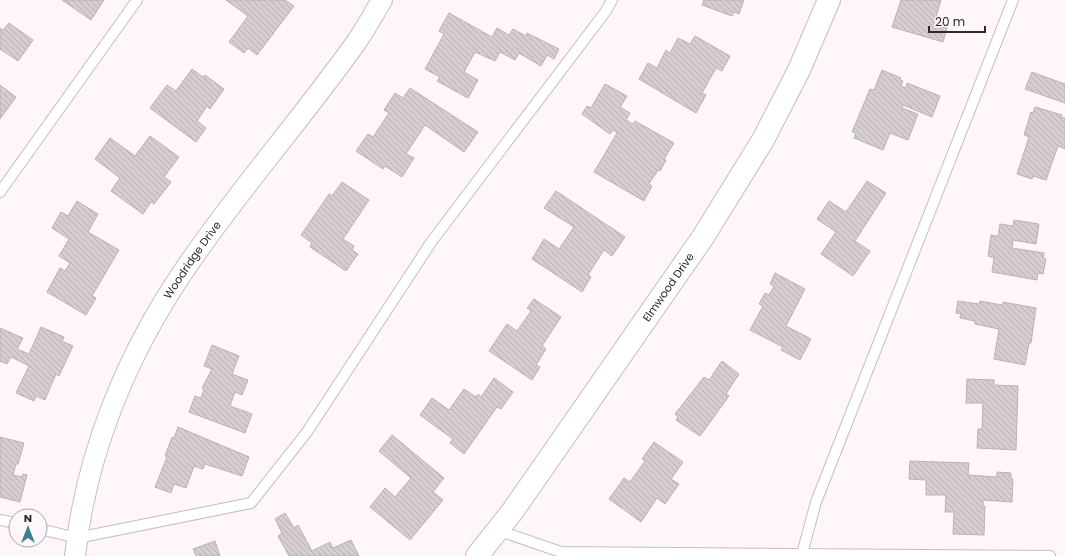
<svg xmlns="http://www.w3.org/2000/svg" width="1065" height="556" viewBox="0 0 1065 556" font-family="Poppins,sans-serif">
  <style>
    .building { fill: url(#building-back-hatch); stroke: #bcb2b5 }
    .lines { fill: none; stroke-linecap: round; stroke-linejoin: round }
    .lane-casing { stroke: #c6bdc0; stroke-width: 12 }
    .street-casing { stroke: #c6bdc0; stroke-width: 22 }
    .secondary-casing { stroke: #c6bdc0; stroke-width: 24 }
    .lane { stroke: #fff; stroke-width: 10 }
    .street { stroke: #fff; stroke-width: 20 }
    .secondary { stroke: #fff; stroke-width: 22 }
    .labels { text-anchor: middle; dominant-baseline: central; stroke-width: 3; stroke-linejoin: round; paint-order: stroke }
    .street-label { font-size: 11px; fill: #2d292a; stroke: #fef6f8 }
  </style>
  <defs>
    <pattern id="building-back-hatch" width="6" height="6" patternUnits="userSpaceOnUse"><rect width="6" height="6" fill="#d6cdcf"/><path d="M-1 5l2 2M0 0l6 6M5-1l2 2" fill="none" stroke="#b8b0b2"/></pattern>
  </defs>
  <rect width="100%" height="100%" fill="#fef6f8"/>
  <path class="building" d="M62 0H104L91 20Z
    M226 0H285L294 6 257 55 248 48 244 53 229 42 248 16Z
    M704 0H744L739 14 734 12 732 16 702 5Z
    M901 0H941L934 24 947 28 943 42 892 27Z
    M449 13 492 37 497 28 509 35 513 29 526 36 527 33 559 49 554 59 547 55 541 66 519 53 515 60 500 52 495 61 475 52 464 72 478 80 468 98 437 81 440 77 425 69 444 34 439 31Z
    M9 23 33 40 18 61 0 49V28L3 30Z
    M695 36 730 56 722 71 716 68 702 93 706 95 696 113 639 79 648 63 657 68 666 50 670 53 678 38 690 44Z
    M192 69 203 77 205 75 224 89 210 109 207 106 197 121 206 128 196 142 150 108 167 85 176 91Z
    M882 70 901 78 900 80 903 81 901 86 906 88 907 83 940 96 932 117 903 105 902 108 918 114 908 140 890 133 883 150 854 138 856 133 852 132 870 89 874 90Z
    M1032 72 1065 84V103L1025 89Z
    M605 84 627 96 620 107 630 113 626 120 633 124 635 121 674 143 664 159 666 160 660 171 658 170 649 184 652 186 644 201 594 172 617 133 613 130 610 134 582 114 587 106 591 108Z
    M0 85 16 97 0 119Z
    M410 88 478 132 464 152 425 125 406 154 414 158 402 177 385 166 383 169 356 151 368 134 373 137 389 113 384 110 395 93 403 98Z
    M1035 107 1062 115 1061 117 1065 118V149L1058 146 1046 180 1033 176 1032 179 1017 174 1029 137 1024 135 1031 112 1033 113Z
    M150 136 179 157 164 177 171 182 154 204 151 202 143 214 111 191 120 178 95 159 110 138 135 156Z
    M867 181 886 193 855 241 870 251 853 276 821 254 836 232 817 219 829 201 846 212Z
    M342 182 369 200 343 239 354 246 352 250 358 254 346 271 310 247 312 243 301 235 329 194 332 196Z
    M556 191 625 237 612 256 604 250 588 275 591 277 582 292 532 259 544 239 559 249 574 227 544 208Z
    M77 201 98 214 88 232 119 250 92 296 96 298 86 315 47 292 60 268 65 271 70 263 59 256 69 239 52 228 61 212 68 216Z
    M1014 220 1039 224 1036 244 1013 240 1012 248 1044 253 1043 258 1046 259 1043 274 1038 273 1037 280 992 272 994 258 988 256 991 235 998 236 1000 224 1013 226Z
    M775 273 805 289 786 326 811 339 800 360 781 350 783 347 750 330 763 306 759 304 765 293 769 295 774 286 770 284Z
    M534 299 561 317 542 346 546 349 536 365 540 367 532 380 489 351 507 324 517 331 531 311 527 308Z
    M958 301 979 304 980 301 1002 305 1003 302 1036 308 1031 343H1029L1025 365 994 359 999 329 975 324V321L960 318 961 314 956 313Z
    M41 327 64 337 62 341 73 346 59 376 56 374 45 400 36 396 34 401 16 393 29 366 11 357 7 364 0 361V328L23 338 17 349 29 354Z
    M212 345 239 356 232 374 248 380 242 395 235 392 230 406 252 414 245 433 189 412 195 396 201 398 204 389 202 388 212 369 204 366Z
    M722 361 739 374 726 394 729 396 700 436 676 420 678 417 675 414 704 377 709 380Z
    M494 378 513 392 501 409 497 407 464 454 450 443 453 439 420 415 432 398 449 410 464 389 476 397 478 394 481 397Z
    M967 379 994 380V385L1018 386 1016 450 977 448 978 429H982L983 403H966Z
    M178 427 249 457 242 476 205 464 203 469 194 466 186 488 174 484 171 493 155 487 167 457 165 456 172 437 174 438Z
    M392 435 444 478 433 492 443 500 410 540 370 507 385 488 395 497 411 478 379 451Z
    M0 437 24 443 18 464H16L13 475 22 477 23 474 27 475 20 502 0 497Z
    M654 442 683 462 671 479 679 484 665 504 657 498 641 522 609 499 624 478 630 482 645 461 642 459Z
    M910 461 969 463 968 475 997 477V472L1011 473V479H1013L1012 502 983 500V506H985L984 535 953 534 954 512H945L946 495H926V480L909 479Z
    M285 513 294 528 298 525 312 551 330 542 333 548 351 540 359 556H289L278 536 282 533 275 519Z
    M215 541 220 556H196L193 549Z"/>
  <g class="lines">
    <defs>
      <path id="lane" d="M0 192 137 0
        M0 520 16 523
        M40 529 77 538 251 503 307 432 432 241 606 11 612 0
        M497 530 561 552 1050 556
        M802 554 816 502 1013 0"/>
      <g id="street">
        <path id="s1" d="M75 556C86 453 127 354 185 269 238 191 300 121 355 44 365 30 373 15 382 0"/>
      </g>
      <g id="secondary">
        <path id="s2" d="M477 556 512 512 703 237 763 140 799 70 829 0"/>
      </g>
    </defs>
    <use href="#lane" class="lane-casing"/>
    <use href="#street" class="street-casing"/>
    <use href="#secondary" class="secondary-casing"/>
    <use href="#lane" class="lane"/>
    <use href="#street" class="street"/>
    <use href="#secondary" class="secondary"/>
  </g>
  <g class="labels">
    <g class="street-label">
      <text stroke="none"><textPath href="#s1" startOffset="322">Woodridge Drive</textPath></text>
      <text stroke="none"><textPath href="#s2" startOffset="330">Elmwood Drive</textPath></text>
    </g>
  </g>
  <g transform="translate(28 528)"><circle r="19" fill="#fef6f8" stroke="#aaa4a6"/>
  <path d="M0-3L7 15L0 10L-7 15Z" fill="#3b828b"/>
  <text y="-6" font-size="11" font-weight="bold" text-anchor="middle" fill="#2d292a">N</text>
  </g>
  <path d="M929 26v6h56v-6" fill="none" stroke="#2d292a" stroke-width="2"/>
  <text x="935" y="26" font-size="12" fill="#2d292a" stroke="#fef6f8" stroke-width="3" paint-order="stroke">20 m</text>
</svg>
